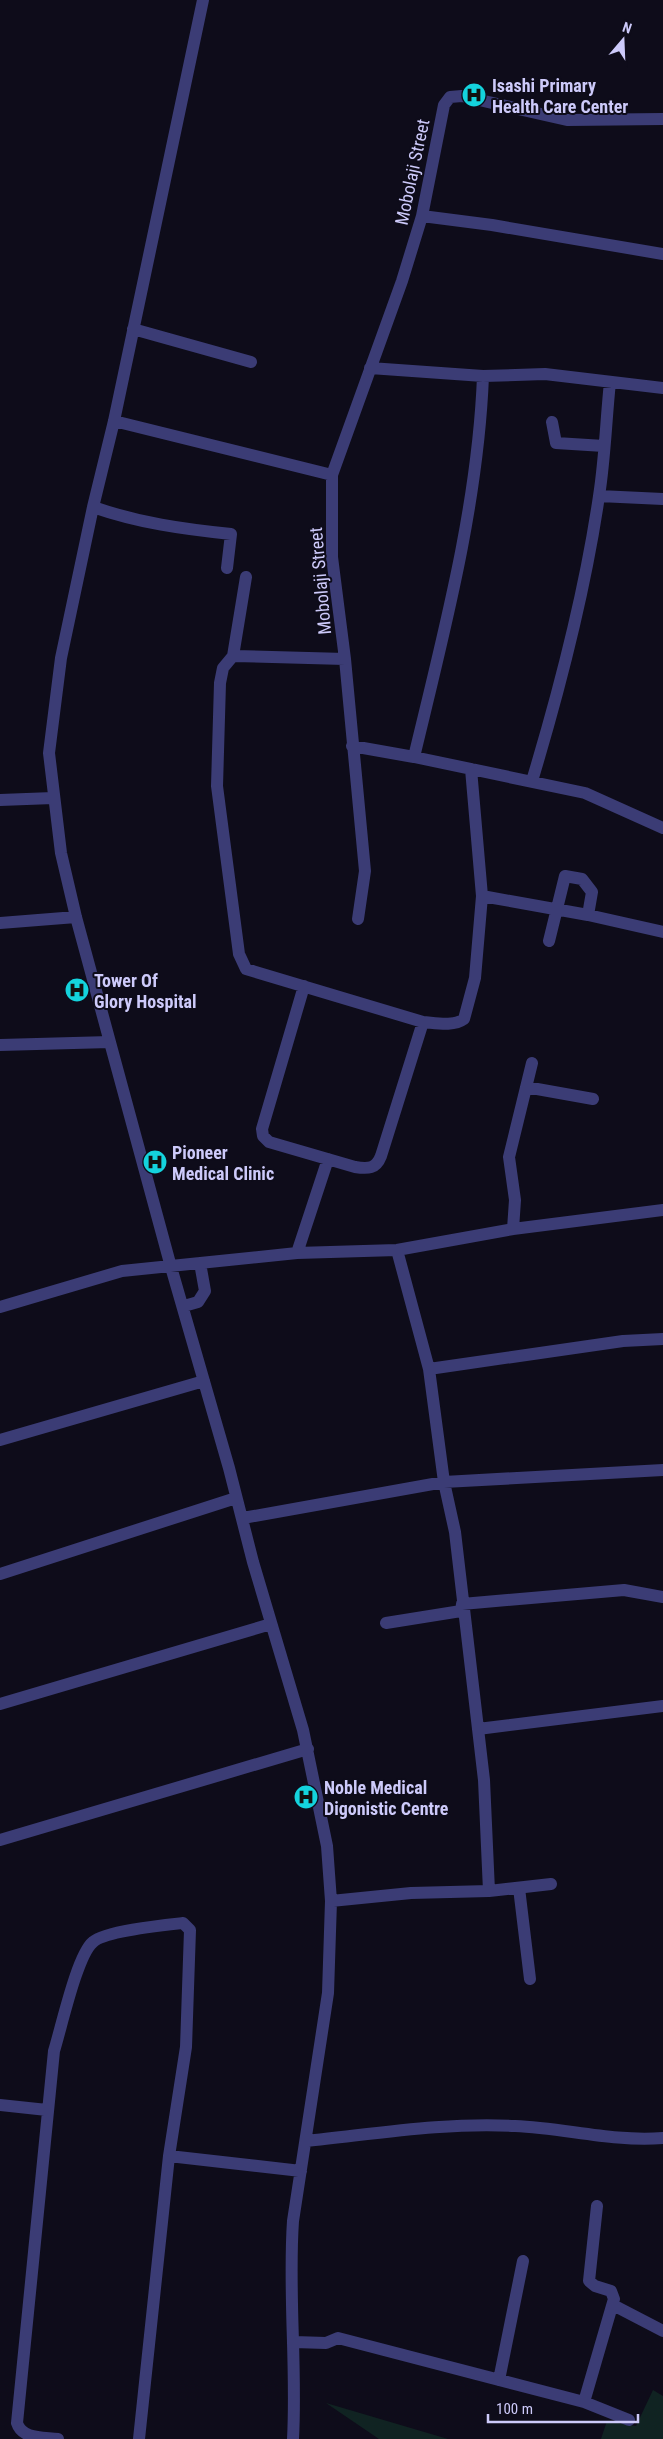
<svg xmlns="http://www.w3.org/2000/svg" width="663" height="2439" viewBox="0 0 663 2439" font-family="'Roboto Condensed',sans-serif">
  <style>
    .green { fill: #102322 }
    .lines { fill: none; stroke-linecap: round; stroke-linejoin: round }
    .minor { stroke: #3b3c75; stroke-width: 12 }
    .labels { text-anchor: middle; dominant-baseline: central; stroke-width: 4; stroke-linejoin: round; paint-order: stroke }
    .poi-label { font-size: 18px; font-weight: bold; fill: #cdcafa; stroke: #0e0c1a; text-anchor: start }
    .street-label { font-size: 18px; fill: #cdcafa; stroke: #0e0c1a }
  </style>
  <rect width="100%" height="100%" fill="#0e0c1a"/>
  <path class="green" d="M653 2390 663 2396V2439H601L607 2421 636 2426Z
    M326 2403 448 2439H379Z"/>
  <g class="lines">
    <path class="minor" d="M203 0 114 421 93 507 61 658 49 753 61 853 76 917 171 1267 229 1468 253 1562 303 1730 327 1846 331 1901 328 1993 293 2221C288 2293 297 2366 293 2439
      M422 216 492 225 663 254
      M133 329 251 362
      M370 368 483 376 545 374 663 388
      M114 421 332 475
      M552 422 556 443 604 446
      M599 496 663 499
      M93 507C139 523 183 529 231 534L227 568
      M246 577 233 656 223 668 220 683 217 786 239 954 246 969 423 1022C436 1023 453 1027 464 1019L475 978 482 896 471 769
      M233 656 345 659
      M352 746 414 757 585 793 663 828
      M414 757C444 632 478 505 483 376
      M532 781C560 688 585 592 599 496 605 458 606 420 610 382
      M0 800 53 798
      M482 896 588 915 663 932
      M358 919 365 871 345 659 332 557V475L402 281 422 216 444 105 450 97 462 96 567 120 663 119
      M0 923 76 917
      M549 941 565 876 582 879 592 892 588 915
      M304 986 262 1129 263 1136 269 1142 355 1167C368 1169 376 1169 381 1156L423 1022
      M0 1045 110 1042
      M526 1087 593 1099
      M513 1229 515 1200 509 1157 532 1063
      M397 1250 429 1369 444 1482 455 1532 484 1780 489 1891
      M297 1253 328 1159
      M184 1306 198 1302 205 1291 200 1263
      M0 1307 122 1271 297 1253 397 1250 513 1229 663 1210
      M429 1369 623 1341 663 1339
      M0 1440 204 1381
      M243 1518 444 1482 663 1470
      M0 1574 236 1498
      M386 1623 461 1611 462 1604 624 1590 663 1597
      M0 1704 271 1624
      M478 1729 663 1706
      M0 1840 308 1749
      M519 1888 530 1979
      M331 1901 411 1893 489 1891 551 1884
      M0 2105 47 2110
      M306 2141C375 2134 446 2122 515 2126 565 2128 612 2142 663 2138
      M169 2156 301 2171
      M613 2305 663 2331
      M294 2342 326 2343 338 2338 584 2402 629 2420
      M499 2380 523 2261
      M584 2402 614 2299 611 2291 595 2286 589 2281 597 2206
      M58 2439C42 2437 22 2439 17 2423L54 2051C61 2029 77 1955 93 1942 105 1931 165 1925 183 1923L190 1930 186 2047 169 2156 139 2439"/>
  </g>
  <defs>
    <symbol id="hospital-disc" viewBox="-11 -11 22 22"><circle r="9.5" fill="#14d3dd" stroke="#0e0c1a"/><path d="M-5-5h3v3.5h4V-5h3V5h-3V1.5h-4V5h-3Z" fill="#111"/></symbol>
  </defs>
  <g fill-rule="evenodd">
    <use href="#hospital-disc" x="460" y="81" width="28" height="28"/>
    <use href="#hospital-disc" x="63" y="976" width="28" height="28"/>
    <use href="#hospital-disc" x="141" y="1148" width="28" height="28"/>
    <use href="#hospital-disc" x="292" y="1783" width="28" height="28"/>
  </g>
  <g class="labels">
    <g class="poi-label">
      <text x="492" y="85">Isashi Primary<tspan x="492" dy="21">Health Care Center</tspan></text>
      <text x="94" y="980">Tower Of<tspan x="94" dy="21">Glory Hospital</tspan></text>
      <text x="172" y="1152">Pioneer<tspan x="172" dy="21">Medical Clinic</tspan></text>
      <text x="324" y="1787">Noble Medical<tspan x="324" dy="21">Digonistic Centre</tspan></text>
    </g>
    <g class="street-label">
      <text transform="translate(412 172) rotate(-78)">Mobolaji Street</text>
      <text transform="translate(320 581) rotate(-95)">Mobolaji Street</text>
    </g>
  </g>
  <g transform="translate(623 40) rotate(19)" stroke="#0e0c1a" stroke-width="4" paint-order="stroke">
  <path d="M0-4L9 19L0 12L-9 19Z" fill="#cdcafa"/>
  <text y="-8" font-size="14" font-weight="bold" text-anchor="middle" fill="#cdcafa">N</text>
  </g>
  <path d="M488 2414v8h150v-8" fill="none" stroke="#cdcafa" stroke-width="2.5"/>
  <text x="496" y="2414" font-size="15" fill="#cdcafa" stroke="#0e0c1a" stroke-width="4" paint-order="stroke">100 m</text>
</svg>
